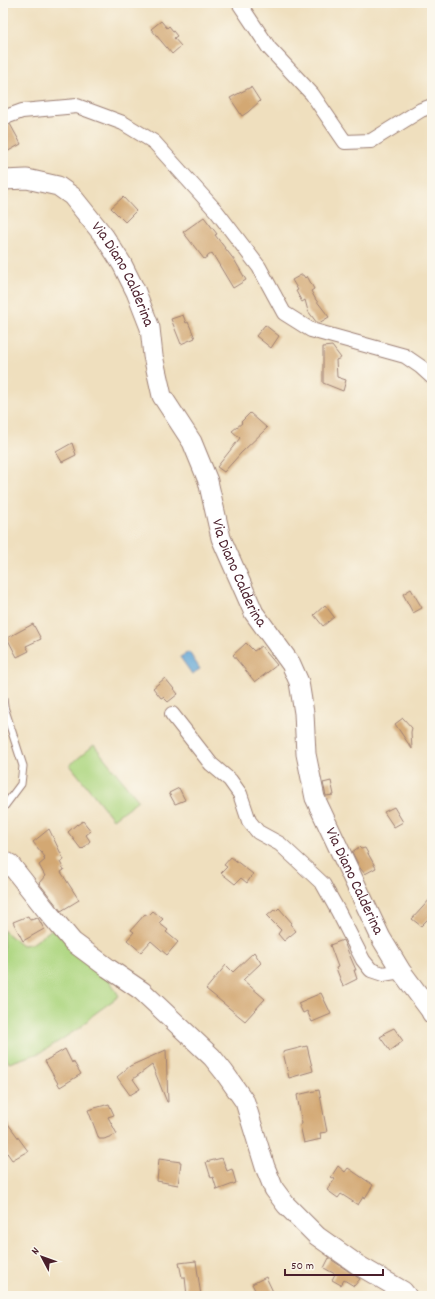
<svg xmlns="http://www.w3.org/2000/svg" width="435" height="1299" viewBox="0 0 435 1299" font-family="Dekko,sans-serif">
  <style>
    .green { fill: #afd782; stroke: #7c7b56 }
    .water { fill: #5fa4d4; stroke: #546280 }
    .building { fill: #d3a873 }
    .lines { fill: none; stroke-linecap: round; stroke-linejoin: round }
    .service-casing { stroke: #9c7f74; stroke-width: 9 }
    .minor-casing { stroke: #9c7f74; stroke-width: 16 }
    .secondary-casing { stroke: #9c7f74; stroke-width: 21 }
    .service { stroke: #fff; stroke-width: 7 }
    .minor { stroke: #fff; stroke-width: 14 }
    .secondary { stroke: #fff; stroke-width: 19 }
    .labels { text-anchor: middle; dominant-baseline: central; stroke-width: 3.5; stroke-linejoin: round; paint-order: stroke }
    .street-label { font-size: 16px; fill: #4a1f2b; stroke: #fbf7ec }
  </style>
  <rect width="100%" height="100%" fill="#fbf7ec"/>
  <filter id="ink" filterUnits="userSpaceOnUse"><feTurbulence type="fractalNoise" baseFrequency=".025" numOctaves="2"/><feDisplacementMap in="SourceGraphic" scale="8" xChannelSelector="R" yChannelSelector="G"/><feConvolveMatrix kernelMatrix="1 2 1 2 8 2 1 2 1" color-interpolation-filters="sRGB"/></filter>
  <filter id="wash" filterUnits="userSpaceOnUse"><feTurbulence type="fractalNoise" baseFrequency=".012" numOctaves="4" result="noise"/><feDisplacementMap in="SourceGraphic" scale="16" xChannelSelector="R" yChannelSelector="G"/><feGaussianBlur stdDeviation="0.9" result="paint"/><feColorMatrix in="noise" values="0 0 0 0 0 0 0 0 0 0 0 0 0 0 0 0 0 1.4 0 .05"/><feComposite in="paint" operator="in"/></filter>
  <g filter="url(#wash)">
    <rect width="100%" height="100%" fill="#efdfbe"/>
    <path class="green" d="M94 745 138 800 113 819 70 765Z
      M52 929 106 974 119 996 93 1015 81 1027 42 1052 9 1063 3 1053V930L22 945 32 944Z"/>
    <path class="water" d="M189 652 200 669 192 674 180 657Z"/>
    <g id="blocks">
      <path class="building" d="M161 21 167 28 169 26 177 36 174 38 181 46 172 54 151 29Z
        M251 87 260 101 248 112 242 116 230 98Z
        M10 124 21 144 3 154V126Z
        M123 197 136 211 125 222 111 208Z
        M204 217 217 234 215 235 235 261 246 280 233 288 212 253 204 259 183 232Z
        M301 275H303L305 278 307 276 314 289 311 291 316 300 329 317 319 323H317L308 311 305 300 302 302 296 291 298 290 292 280Z
        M183 315 186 323 188 322 195 338 181 344 171 319Z
        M265 325 279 336 271 348 256 336Z
        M332 346 341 358 336 360 337 377 346 380 343 391 323 383V347Z
        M250 413 267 428 241 453 224 472 217 467 240 438 232 431 242 423 241 422Z
        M72 443 76 455 62 462 56 452Z
        M411 589 422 608 413 613 403 594Z
        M325 605 334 617 323 626 314 615Z
        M33 624 41 639 26 646 29 651 17 657 7 638Z
        M246 643 254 651 261 646 277 665 255 682 233 655Z
        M165 678 178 694 168 702 163 697 161 698 153 688Z
        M403 718 412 728 411 732 412 749 395 724Z
        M331 781 334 795 326 796 323 783Z
        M179 788 185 800 175 804 169 793Z
        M394 807 403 822 394 827 384 812Z
        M83 821 91 831 86 835 90 841 83 849 82 848 81 849 68 832 77 824V825Z
        M49 829 64 860 60 862 64 870 61 872 79 900 61 911 39 883 45 876 39 865 45 860 43 858 45 857 33 842Z
        M359 847 361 849 365 848 376 868 365 874 360 868 352 852Z
        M231 857 253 874 247 883 241 878 235 884 221 873 227 867 224 865Z
        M432 897V915L421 926 412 919Z
        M279 908 292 923 290 924 296 931 284 941 278 934 281 930 267 916 274 910 276 911Z
        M153 911 163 919 159 923 168 930 166 932 178 942 167 955 151 941 141 952 127 940 134 932 131 930 145 914 148 916Z
        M28 916 30 920 38 918 44 929 23 941 13 922Z
        M343 940 356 970H354L357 979 343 986 336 968 338 967 330 945Z
        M254 952 261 963 243 980 265 999 245 1021 206 989 226 965 233 972Z
        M321 993 331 1014 312 1022 307 1011 303 1013 298 1003Z
        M394 1028 403 1041 390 1051 380 1037 385 1034 384 1033Z
        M307 1046 313 1071 289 1078 283 1052Z
        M65 1049 72 1063 73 1061 81 1074 60 1087 45 1061Z
        M166 1050 168 1102H167L152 1065 133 1079 140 1089 130 1095 117 1077 130 1066Z
        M319 1090 327 1132 320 1133 321 1139 304 1143 300 1125 302 1124 297 1095Z
        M109 1104 114 1115 108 1117 117 1134 104 1139H99L88 1110Z
        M3 1117 28 1151 12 1160 3 1147Z
        M222 1158 227 1171 232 1169 236 1183 217 1190 213 1177 211 1178 206 1162Z
        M159 1159 181 1162 178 1185 157 1181Z
        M338 1166 345 1172 348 1168 373 1185 365 1198 363 1197 358 1205 341 1194 338 1198 327 1190 335 1179 331 1177Z
        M329 1258 360 1279 354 1286 344 1280 341 1285 332 1280 335 1274 324 1268Z
        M196 1261 201 1296H187L185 1277H182L179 1263Z
        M266 1277 275 1296H258L252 1284Z"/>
    </g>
  </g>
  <g filter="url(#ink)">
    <use href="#blocks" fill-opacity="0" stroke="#9c7f74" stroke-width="1"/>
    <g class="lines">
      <defs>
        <path id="service" d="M3 698 4 707 23 766 21 784 3 808"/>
        <path id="minor" d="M239 3 269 48 312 94 345 142 371 141 421 110 432 106
          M3 118 22 111 77 106 123 123 154 142 217 212 259 267 284 313 311 330 405 356 421 367 432 377
          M172 714 211 764 230 780 240 794 249 821 258 832 280 844 323 884 338 911 363 960 371 970 383 974 401 971"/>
        <g id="secondary">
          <path id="s1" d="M3 180 27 179 58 186 72 196 104 236 122 264 136 292 150 328 153 356 162 396 192 442 208 481 221 538 254 613 291 664 299 682 304 713 306 754 315 798 381 938 401 971 430 1010 432 1014"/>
          <path d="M3 860 10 864 47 911 73 942 108 968 142 991 212 1057 224 1072 245 1102 265 1167 274 1189 286 1205 317 1236 358 1265 403 1291 407 1296"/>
        </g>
      </defs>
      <use href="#service" class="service-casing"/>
      <use href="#minor" class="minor-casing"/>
      <use href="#secondary" class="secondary-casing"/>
      <use href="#service" class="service"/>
      <use href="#minor" class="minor"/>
      <use href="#secondary" class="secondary"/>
    </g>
  </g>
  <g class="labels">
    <g class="street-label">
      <text stroke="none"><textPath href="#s1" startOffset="167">Via Diano Calderina</textPath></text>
      <text stroke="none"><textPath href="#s1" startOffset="491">Via Diano Calderina</textPath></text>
      <text stroke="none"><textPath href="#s1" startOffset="826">Via Diano Calderina</textPath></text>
    </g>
  </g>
  <rect width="435" height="1299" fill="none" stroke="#fbf7ec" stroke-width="16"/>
  <g transform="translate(42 1257) rotate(311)" stroke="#fbf7ec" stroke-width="3" paint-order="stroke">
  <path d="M0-3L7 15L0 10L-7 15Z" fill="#4a1f2b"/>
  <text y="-6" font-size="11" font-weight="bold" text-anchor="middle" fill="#4a1f2b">N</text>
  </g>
  <path d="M285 1269v6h98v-6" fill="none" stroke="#4a1f2b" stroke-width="2"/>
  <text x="291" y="1269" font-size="12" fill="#4a1f2b" stroke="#fbf7ec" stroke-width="3" paint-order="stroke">50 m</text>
</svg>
